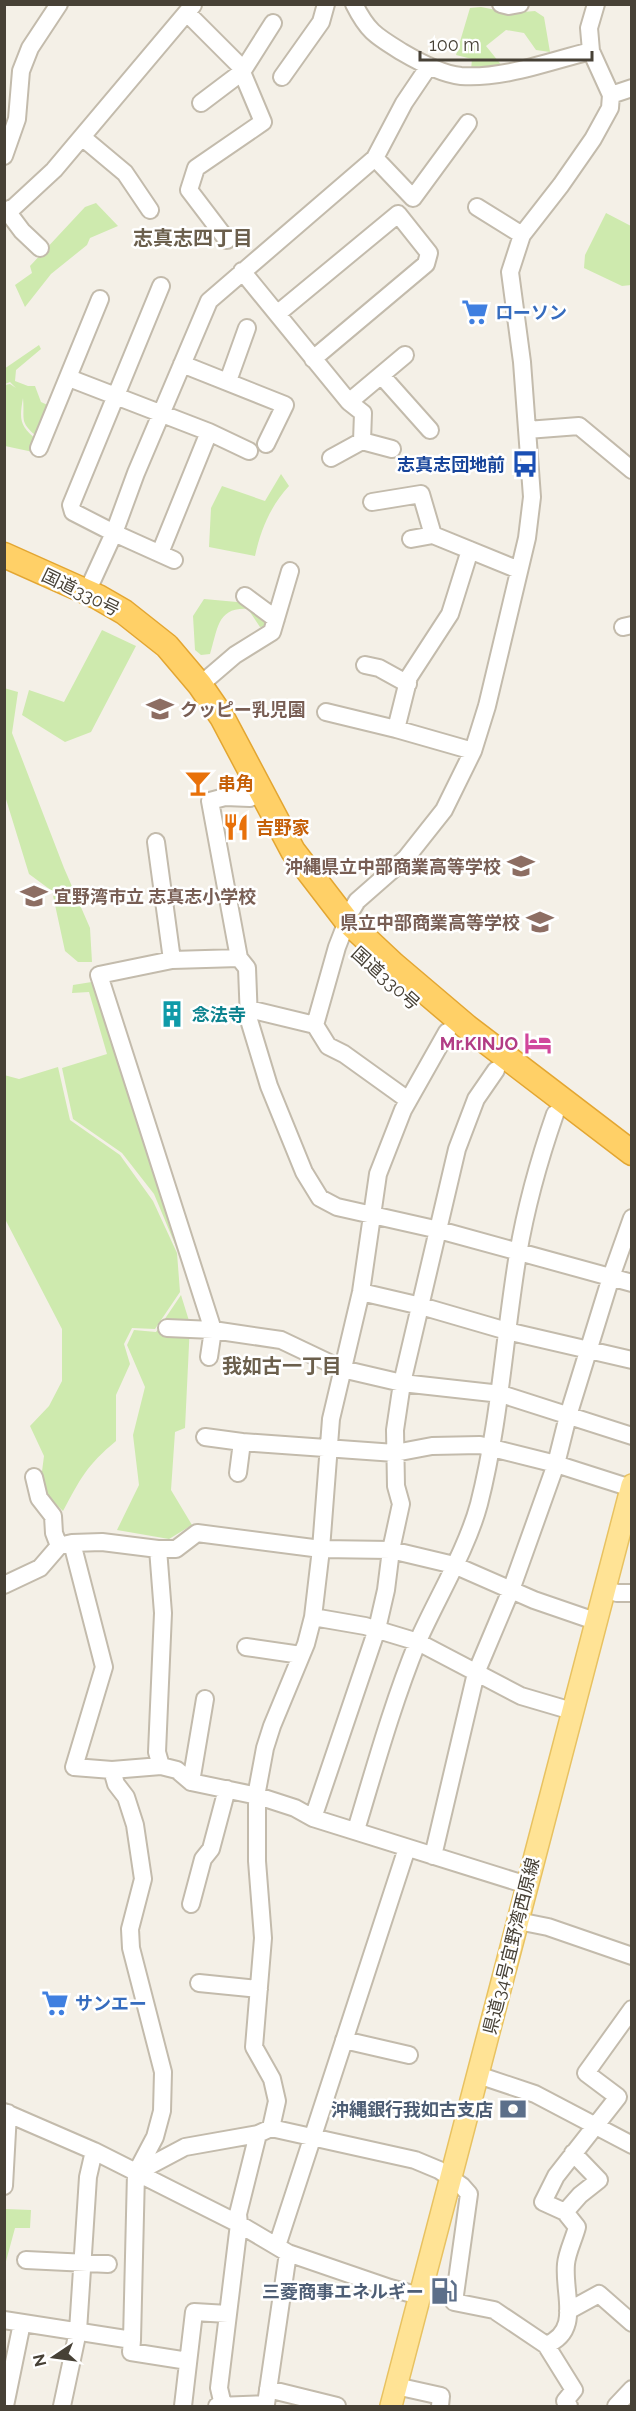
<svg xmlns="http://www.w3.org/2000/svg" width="636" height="2411" viewBox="0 0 636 2411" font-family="Raleway,'Noto Sans JP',sans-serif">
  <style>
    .green { fill: #ceeaae }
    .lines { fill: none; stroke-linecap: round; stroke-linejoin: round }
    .minor-casing { stroke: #c3bbac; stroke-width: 20 }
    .major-casing { stroke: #e8c261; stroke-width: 24 }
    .highway-casing { stroke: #e3a632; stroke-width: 27 }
    .minor { stroke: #fff; stroke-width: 16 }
    .major { stroke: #ffe395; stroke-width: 21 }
    .highway { stroke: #ffd067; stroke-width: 24 }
    .labels { text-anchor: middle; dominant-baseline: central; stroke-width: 5; stroke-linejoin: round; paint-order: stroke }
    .shop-label { font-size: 18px; font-weight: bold; fill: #366cbe; stroke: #fff; text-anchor: start }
    .transit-label { font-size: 18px; font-weight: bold; fill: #164399; stroke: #fff; text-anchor: end }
    .street-label { font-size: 18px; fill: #474136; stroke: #fff }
    .education-label { font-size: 18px; font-weight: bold; fill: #785e54; stroke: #fff; text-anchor: start }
    .food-label { font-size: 18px; font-weight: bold; fill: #c56008; stroke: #fff; text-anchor: start }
    .culture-label { font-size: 18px; font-weight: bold; fill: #0d838f; stroke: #fff; text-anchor: start }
    .hotel-label { font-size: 18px; font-weight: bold; fill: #b23c85; stroke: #fff; text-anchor: end }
    .service-label { font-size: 18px; font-weight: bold; fill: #4e5e75; stroke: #fff; text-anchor: end }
    .neighbourhood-label { font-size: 20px; font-weight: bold; fill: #6b5f4c; stroke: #fff }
  </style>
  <rect width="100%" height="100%" fill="#f4f0e7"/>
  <path class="green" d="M481 7 511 13 535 11 544 17 550 52 536 50 524 33 506 30 486 46 503 67 471 70 472 59 456 55 470 8Z
    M96 203 118 226 90 238 87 245 51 274 25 307 15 285 32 273 30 266 85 207Z
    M606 213 631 226V285L622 286 584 268 585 255Z
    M39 345 41 349 16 370 15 381 28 386H35L41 402 52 407 40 439C18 422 25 421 23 398 19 420 20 426 37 440L33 452 5 446V385L10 384 16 388 10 382 5 384 4 369Z
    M281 474 289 486C270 507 261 529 255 556L209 547 211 508 222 486 265 501Z
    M204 599 237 602 241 599 265 610V626L260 627 248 609C217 607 218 629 210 654L201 655 195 650 193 616Z
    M102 630 136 646 91 732 65 742 22 715 29 690 64 702Z
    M4 688 18 692 12 733 64 868 90 928 92 962H78L65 951 52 891 29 874 5 796Z
    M98 981 181 1248 177 1249 154 1194 122 1153 73 1119 62 1068 107 1054 89 992 72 993 73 985Z
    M58 1067 70 1120 120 1155 153 1201 177 1253 180 1292 155 1329 132 1328 124 1344 130 1364 116 1395V1441C87 1465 80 1479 63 1511L44 1493 41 1479 44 1456 30 1426 49 1406 62 1381V1329L5 1219 4 1075 19 1079Z
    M181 1295 190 1324 185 1428 175 1432 171 1490 192 1525 169 1539 117 1530 139 1485 133 1435 145 1387 127 1345 134 1330 156 1332Z
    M6 2209 31 2210 30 2228H15L5 2265 4 2212Z"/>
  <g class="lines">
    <defs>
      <path id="minor" d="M354 4C368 32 376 36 402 52 419 62 441 74 461 76 504 79 550 61 591 51
        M501 4 509 6 520 4
        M187 13 239 65 263 122 196 168 189 190 227 240
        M282 77 321 22 326 4
        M611 95 632 88
        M201 103 242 72 273 23
        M82 137 125 173 150 210
        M4 156 17 119 21 71 30 48 59 4
        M375 158 413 198 468 123
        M477 207 522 235
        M7 211 22 231 40 248
        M4 212 14 207 54 170 193 5
        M242 271 349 402 405 355
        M161 286 71 505 73 512 114 533 174 560
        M277 314 398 214 429 253 426 264 313 359
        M182 364 285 405 266 444
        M381 375 430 430
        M69 378 209 432
        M228 381 247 328
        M349 402 363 413 362 441 392 449
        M527 430 579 426 632 470
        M39 448 100 299
        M331 458 362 441
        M372 502 421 494 433 535 519 570
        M411 539 433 535
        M470 550 450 614 409 677 396 729 473 751
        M160 553 209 432 249 451
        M87 592 114 533 136 473 209 301 375 158 404 103 429 66
        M245 596 276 619
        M623 627 632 625
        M365 665 379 668 408 684
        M200 685 235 655 272 632 290 571
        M326 712 396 729
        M263 791 250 798 225 797 210 801 239 958 247 968 249 1020 269 1086 304 1172 320 1198 337 1207 439 1230 632 1283
        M156 842 172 960 239 958
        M172 960 99 975 213 1330 209 1357
        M249 1009 315 1025 328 1046 344 1054 408 1100
        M315 1025 337 947 351 911 357 901 406 858 444 810 473 751 487 706 527 538 532 497 522 362 510 272 522 235 561 185 593 139 610 108 611 95 591 51 589 28 596 4
        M361 1292 421 1306 507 1331 632 1360
        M167 1328 213 1330 281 1340 342 1369 402 1383 501 1394 632 1436
        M205 1437 242 1442
        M238 1473 242 1442 395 1453 432 1446 480 1445 556 1464 631 1488
        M34 1477 39 1498 53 1516 54 1533 59 1546
        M72 1543 104 1667 74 1767 112 1770 161 1766
        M158 1549 163 1613 157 1752 161 1766 177 1770 191 1782 258 1796 295 1808 313 1818 527 1885
        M4 1585 40 1568 59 1546 72 1543 102 1542 158 1549H176L197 1533 321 1549 391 1550 454 1565 534 1600 595 1621
        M604 1589 617 1593H632
        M313 1617 365 1626 418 1642 521 1696 572 1711
        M246 1647 301 1655
        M191 1782 205 1699
        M313 1818 377 1629 386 1590 391 1550 401 1504 396 1486 395 1430 402 1383 457 1149 476 1099 496 1070
        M356 1830C375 1767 393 1702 418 1641 437 1598 467 1549 479 1504 500 1422 504 1338 518 1254 526 1207 539 1160 555 1114
        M433 1856 476 1673 511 1590 556 1464 568 1416 611 1277 632 1218
        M191 1904 203 1859 211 1849 227 1789
        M518 1921 548 1927 632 1956
        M199 1983 259 1989
        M344 2040 409 2055
        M478 2075 535 2094 632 2145
        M4 2112 94 2151 239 2224 288 2253 390 2288 420 2296
        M271 2128 277 2101 272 2079 254 2047 263 1938 257 1861V1791L265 1748 272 1726 306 1644 313 1617 321 1549 331 1419 361 1292 378 1174 403 1110 447 1032
        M136 2173 185 2147 258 2134 271 2128 415 2160 439 2170 462 2186 469 2194 454 2302 494 2310 546 2345 574 2390 565 2401 569 2406
        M4 2186 8 2113
        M565 2212 580 2195 599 2180 573 2153
        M277 2246 407 1848
        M26 2260 108 2264
        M568 2311 599 2294 632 2323
        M4 2320 132 2340 136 2173 155 2137 162 2111 163 2072 131 1948 130 1929 143 1879 135 1825 126 1797 116 1784 112 1770
        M132 2340 131 2352 188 2361
        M546 2345C582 2331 563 2294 566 2264 567 2252 574 2239 577 2227L565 2212 543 2202 556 2176 618 2097 586 2073 632 2009
        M396 2386 441 2396 440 2406
        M268 2389 337 2406
        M223 2405 219 2388 239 2224 238 2214 258 2134
        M5 2406 22 2323
        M62 2406 78 2331 88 2177 94 2151
        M183 2406 194 2312 228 2314
        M217 2406 266 2404 288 2253
        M616 2406 632 2389"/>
      <path id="major" d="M391 2406 632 1485"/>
      <path id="highway" d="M4 555 98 597 124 612 167 646 200 685 222 717 293 851 346 920 394 965 467 1027 632 1153"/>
    </defs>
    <use href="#minor" class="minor-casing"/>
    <use href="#major" class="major-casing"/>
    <use href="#highway" class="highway-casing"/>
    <use href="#minor" class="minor"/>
    <use href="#major" class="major"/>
    <use href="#highway" class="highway"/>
  </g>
  <defs>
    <symbol id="supermarket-bare" viewBox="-9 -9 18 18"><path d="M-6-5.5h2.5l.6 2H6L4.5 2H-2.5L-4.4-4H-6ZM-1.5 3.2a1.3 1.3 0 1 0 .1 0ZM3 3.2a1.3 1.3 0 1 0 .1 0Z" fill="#3f7fe0" stroke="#fff" stroke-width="2.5" paint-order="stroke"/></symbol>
    <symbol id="bus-bare" viewBox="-9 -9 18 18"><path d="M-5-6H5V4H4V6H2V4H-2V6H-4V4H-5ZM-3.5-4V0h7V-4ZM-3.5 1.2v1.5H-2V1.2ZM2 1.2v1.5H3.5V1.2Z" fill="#1a4fb4" stroke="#fff" stroke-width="2.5" paint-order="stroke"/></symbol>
    <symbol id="school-bare" viewBox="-9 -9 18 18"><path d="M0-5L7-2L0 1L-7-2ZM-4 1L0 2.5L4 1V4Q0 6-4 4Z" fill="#8d6e63" stroke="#fff" stroke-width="2.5" paint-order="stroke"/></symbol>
    <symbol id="bar-bare" viewBox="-9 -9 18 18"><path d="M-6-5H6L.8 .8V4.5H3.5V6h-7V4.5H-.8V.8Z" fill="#e8710a" stroke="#fff" stroke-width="2.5" paint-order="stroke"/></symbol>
    <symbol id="restaurant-bare" viewBox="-9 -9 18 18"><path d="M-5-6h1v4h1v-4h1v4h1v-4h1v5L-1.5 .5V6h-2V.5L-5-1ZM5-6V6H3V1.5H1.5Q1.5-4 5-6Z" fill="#e8710a" stroke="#fff" stroke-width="2.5" paint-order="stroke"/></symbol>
    <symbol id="building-bare" viewBox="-9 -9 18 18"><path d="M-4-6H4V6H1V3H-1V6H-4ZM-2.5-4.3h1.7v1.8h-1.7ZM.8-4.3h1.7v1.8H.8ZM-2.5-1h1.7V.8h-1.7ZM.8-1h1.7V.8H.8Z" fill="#0f9aa8" stroke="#fff" stroke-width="2.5" paint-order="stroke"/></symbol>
    <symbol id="hotel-bare" viewBox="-9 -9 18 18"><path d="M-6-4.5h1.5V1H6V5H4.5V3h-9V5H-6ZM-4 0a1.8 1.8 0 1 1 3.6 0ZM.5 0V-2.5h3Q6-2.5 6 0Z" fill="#d1479c" stroke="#fff" stroke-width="2.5" paint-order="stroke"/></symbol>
    <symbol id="bank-bare" viewBox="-9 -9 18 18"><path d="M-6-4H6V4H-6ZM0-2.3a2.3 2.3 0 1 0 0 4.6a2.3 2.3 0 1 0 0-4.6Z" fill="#5c6f8a" stroke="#fff" stroke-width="2.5" paint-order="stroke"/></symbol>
    <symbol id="fuel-bare" viewBox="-9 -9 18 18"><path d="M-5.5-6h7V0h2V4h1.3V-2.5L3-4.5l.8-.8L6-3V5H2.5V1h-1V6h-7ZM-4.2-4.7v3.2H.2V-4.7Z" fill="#5c6f8a" stroke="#fff" stroke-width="2.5" paint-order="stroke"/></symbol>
  </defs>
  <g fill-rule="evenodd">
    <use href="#supermarket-bare" x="456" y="293" width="38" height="38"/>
    <use href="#bus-bare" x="506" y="445" width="38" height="38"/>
    <use href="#school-bare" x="141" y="690" width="38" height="38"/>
    <use href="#bar-bare" x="179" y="764" width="38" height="38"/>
    <use href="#restaurant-bare" x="217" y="808" width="38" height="38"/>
    <use href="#school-bare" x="502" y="847" width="38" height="38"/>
    <use href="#school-bare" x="15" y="877" width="38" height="38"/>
    <use href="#school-bare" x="521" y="903" width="38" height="38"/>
    <use href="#building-bare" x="153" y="995" width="38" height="38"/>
    <use href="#hotel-bare" x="519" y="1024" width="38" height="38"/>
    <use href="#supermarket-bare" x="36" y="1984" width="38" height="38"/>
    <use href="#bank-bare" x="494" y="2090" width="38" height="38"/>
    <use href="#fuel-bare" x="425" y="2272" width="38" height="38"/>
  </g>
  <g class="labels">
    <g class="shop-label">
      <text x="495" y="312">ローソン</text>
      <text x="75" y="2003">サンエー</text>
    </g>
    <g class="transit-label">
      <text x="505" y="464">志真志団地前</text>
    </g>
    <g class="street-label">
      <text transform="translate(81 592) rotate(26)">国道330号</text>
      <text transform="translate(386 978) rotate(42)">国道330号</text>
      <text transform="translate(511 1946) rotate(-76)">県道34号宜野湾西原線</text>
    </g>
    <g class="education-label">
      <text x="180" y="709">クッピー乳児園</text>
      <text x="501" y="866" text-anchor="end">沖縄県立中部商業高等学校</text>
      <text x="54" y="896">宜野湾市立 志真志小学校</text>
      <text x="520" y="922" text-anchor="end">県立中部商業高等学校</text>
    </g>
    <g class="food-label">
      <text x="218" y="783">串角</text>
      <text x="256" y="827">吉野家</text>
    </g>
    <g class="culture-label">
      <text x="192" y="1014">念法寺</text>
    </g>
    <g class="hotel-label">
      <text x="518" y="1043">Mr.KINJO</text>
    </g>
    <g class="service-label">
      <text x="493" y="2109">沖縄銀行我如古支店</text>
      <text x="424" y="2291">三菱商事エネルギー</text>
    </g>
    <g class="neighbourhood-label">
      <text x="193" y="238">志真志四丁目</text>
      <text x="282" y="1366">我如古一丁目</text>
    </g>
  </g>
  <rect width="636" height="2411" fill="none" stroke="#474136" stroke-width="12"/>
  <g transform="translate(54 2357) rotate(257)" stroke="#ffffff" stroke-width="4.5" paint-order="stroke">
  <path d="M0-4.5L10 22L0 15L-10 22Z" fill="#474136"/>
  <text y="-9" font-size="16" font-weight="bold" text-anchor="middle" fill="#474136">N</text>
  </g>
  <path d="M420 51v9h172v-9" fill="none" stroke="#474136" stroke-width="3"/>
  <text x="429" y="51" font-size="18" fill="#474136" stroke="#ffffff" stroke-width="4.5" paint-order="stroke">100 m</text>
</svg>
